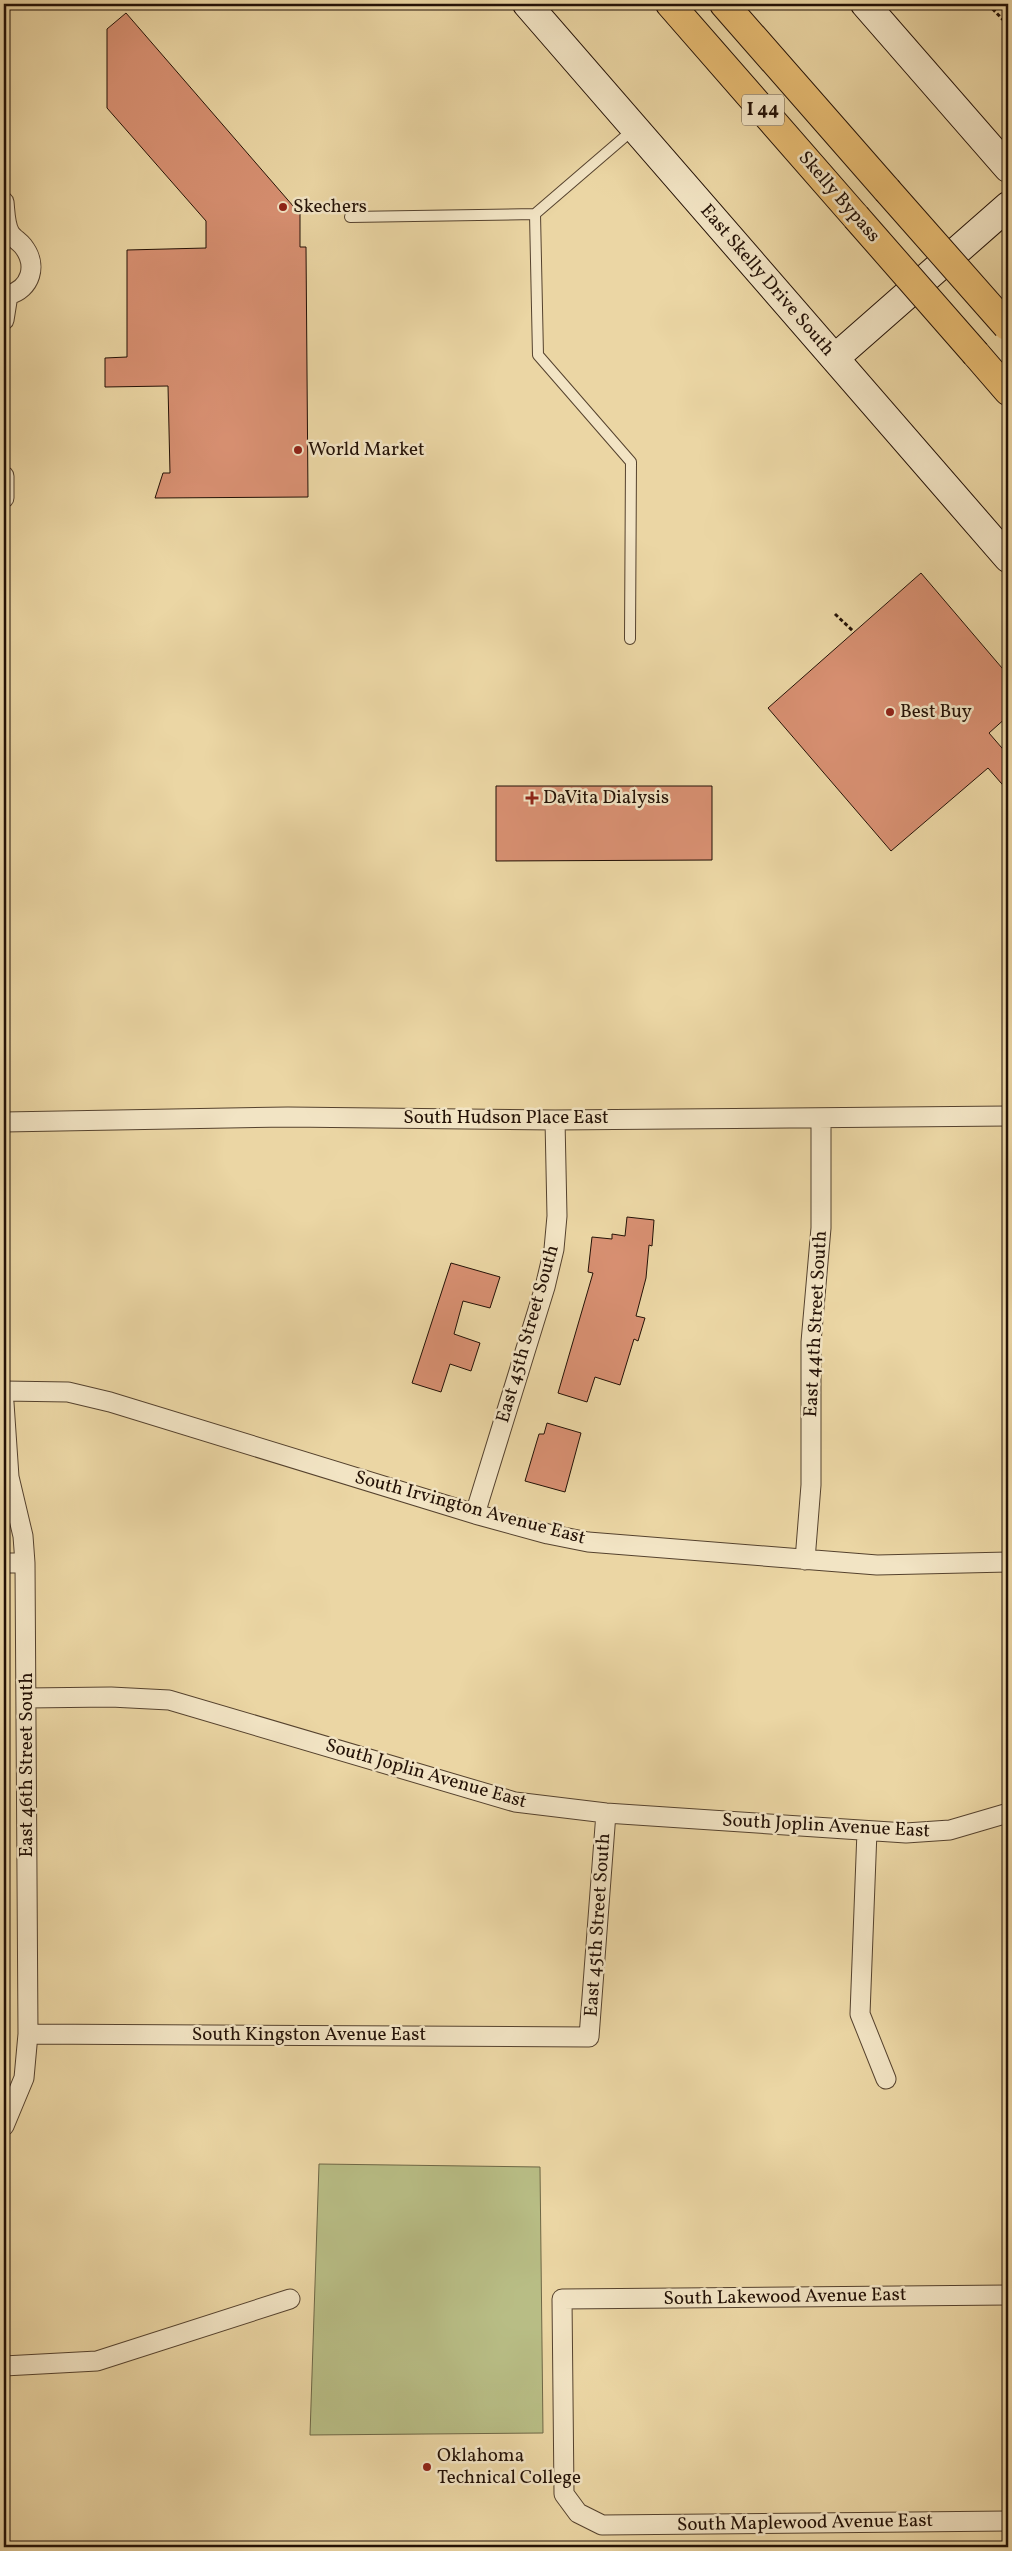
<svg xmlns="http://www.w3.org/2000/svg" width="1012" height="2551" viewBox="0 0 1012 2551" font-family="Vollkorn,serif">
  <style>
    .green { fill: #b8bd85; stroke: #6e6746 }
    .building { fill: #d89072; stroke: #231106 }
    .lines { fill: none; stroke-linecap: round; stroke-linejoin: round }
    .lane-casing { stroke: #55422e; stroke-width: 12 }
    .street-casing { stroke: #55422e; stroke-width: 21 }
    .secondary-casing { stroke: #231106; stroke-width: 30 }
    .highway-casing { stroke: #231106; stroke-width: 30 }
    .path { stroke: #231106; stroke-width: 3; stroke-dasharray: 4 2.5; stroke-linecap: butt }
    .lane { stroke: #f2e4c4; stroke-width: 10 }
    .street { stroke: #f2e4c4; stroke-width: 19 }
    .secondary { stroke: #f2e4c4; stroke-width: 28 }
    .highway { stroke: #e6bb72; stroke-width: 28 }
    .highway-bridge-casing { stroke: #231106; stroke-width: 30; stroke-linecap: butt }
    .highway-bridge { stroke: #e6bb72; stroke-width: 28 }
    .poi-dot { fill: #8f2418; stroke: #f2e4c4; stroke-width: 2 }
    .labels { text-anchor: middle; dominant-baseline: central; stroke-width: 5; stroke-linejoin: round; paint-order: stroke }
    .shield { fill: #f2e4c4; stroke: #61503f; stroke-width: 1 }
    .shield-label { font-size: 18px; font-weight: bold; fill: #231106 }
    .street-label { font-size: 19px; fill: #231106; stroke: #f2e4c4 }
    .poi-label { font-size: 19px; fill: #231106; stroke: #f2e4c4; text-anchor: start }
  </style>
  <rect width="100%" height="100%" fill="#ebd6a4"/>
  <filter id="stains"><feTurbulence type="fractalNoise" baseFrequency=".004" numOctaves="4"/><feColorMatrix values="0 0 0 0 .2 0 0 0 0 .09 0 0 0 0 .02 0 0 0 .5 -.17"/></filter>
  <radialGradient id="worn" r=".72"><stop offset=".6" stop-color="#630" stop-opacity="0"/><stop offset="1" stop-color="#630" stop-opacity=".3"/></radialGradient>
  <path class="green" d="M319 2164 540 2167 543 2433 310 2435Z"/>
  <path class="building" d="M126 13 300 214V247H306L308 497 155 498 163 473H170L168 386 105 387V358L127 357V250L206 248V221L107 108V29Z
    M921 573 1008 675V716L989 733 1008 755V791L988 768 891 851 768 708Z
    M496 786H712V860L496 861Z
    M627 1217 654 1220 652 1246 649 1245 646 1278 636 1316 645 1318 638 1341 634 1339 620 1385 595 1377 587 1402 558 1393 593 1273 588 1272 592 1237 612 1239V1234L625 1236Z
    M451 1263 500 1277 490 1308 463 1301 454 1334 480 1343 471 1371 450 1364 441 1392 412 1383Z
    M547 1423 581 1433 565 1492 525 1481 539 1434H544Z"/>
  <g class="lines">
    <defs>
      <path id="lane" d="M350 217 535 214
        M630 639 631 462 538 355 535 214 635 128"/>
      <path id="street" d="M4 202C5 211 5 225 10 233 13 238 19 241 23 246 38 265 31 289 8 295L4 292
        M4 320 8 295
        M4 476V498
        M4 1122 288 1117 555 1120 1008 1116
        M4 1391 68 1392 110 1402 475 1514 548 1534 588 1542 877 1565 1008 1562
        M4 1403 9 1477 23 1536 25 1563 28 2034 24 2078 4 2126
        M475 1514 545 1287 554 1249 557 1216 555 1120
        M805 1560 811 1485V1342L821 1228V1118
        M4 1563H25
        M27 1698 111 1697 169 1700 515 1802 606 1813 906 1833 950 1830 1008 1813
        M867 1831 860 2014 886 2079
        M28 2034 589 2037 606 1813
        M1008 2295 562 2299 564 2494 578 2513 602 2525 1008 2521
        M4 2366 97 2361 290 2299"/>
      <g id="secondary">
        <path id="s1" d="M527 4 1008 558"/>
        <path d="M865 4 1008 168"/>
        <path d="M835 358 1008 206"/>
      </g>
      <path id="highway" d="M670 4 856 217
        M724 4 887 190
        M976 354 1008 391"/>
    </defs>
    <use href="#lane" class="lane-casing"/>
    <use href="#street" class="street-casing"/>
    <use href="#secondary" class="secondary-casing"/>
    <use href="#highway" class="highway-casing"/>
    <path class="path" d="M988 4 1008 25
      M835 614 854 632"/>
    <use href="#lane" class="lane"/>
    <use href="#street" class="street"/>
    <use href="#secondary" class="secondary"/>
    <use href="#highway" class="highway"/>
    <defs>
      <path id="highway-bridge" d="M887 190 1007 326
        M856 217 976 354"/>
    </defs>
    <use href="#highway-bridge" class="highway-bridge-casing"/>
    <use href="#highway-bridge" class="highway-bridge"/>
  </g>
  <g class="poi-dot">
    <circle cx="283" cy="207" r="5"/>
    <circle cx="298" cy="450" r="5"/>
    <circle cx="890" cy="712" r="5"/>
    <path d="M529.5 790.5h5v5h5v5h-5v5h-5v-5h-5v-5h5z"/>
    <circle cx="427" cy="2467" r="5"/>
  </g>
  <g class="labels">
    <rect class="shield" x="742" y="94.5" width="42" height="31" rx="4"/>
    <g class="shield-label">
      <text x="763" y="110">I 44</text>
    </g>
    <g class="street-label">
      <text transform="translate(839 197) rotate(49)">Skelly Bypass</text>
      <text stroke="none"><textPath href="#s1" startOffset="366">East Skelly Drive South</textPath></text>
      <text x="506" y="1118">South Hudson Place East</text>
      <text transform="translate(816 1324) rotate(-87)">East 44th Street South</text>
      <text transform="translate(528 1334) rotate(-74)">East 45th Street South</text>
      <text transform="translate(470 1508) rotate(15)">South Irvington Avenue East</text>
      <text transform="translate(27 1765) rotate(-90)">East 46th Street South</text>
      <text transform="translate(426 1774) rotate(16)">South Joplin Avenue East</text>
      <text transform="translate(826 1826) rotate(3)">South Joplin Avenue East</text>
      <text transform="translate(598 1925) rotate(-86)">East 45th Street South</text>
      <text x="309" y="2035">South Kingston Avenue East</text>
      <text transform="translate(785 2297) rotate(-1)">South Lakewood Avenue East</text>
      <text transform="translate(805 2523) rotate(-1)">South Maplewood Avenue East</text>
    </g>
    <g class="poi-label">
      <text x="293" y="207">Skechers</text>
      <text x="308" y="450">World Market</text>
      <text x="900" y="712">Best Buy</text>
      <text x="543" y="798">DaVita Dialysis</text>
      <text x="437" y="2456">Oklahoma<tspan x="437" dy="22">Technical College</tspan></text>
    </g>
  </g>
  <rect width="1012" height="2551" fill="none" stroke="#ebd6a4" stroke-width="20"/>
  <rect x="5" y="5" width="1002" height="2541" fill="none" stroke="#231106" stroke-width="2.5"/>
  <rect x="10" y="10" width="992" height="2531" fill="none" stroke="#231106"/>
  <rect width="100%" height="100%" filter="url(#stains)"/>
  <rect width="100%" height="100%" fill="url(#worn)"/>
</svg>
